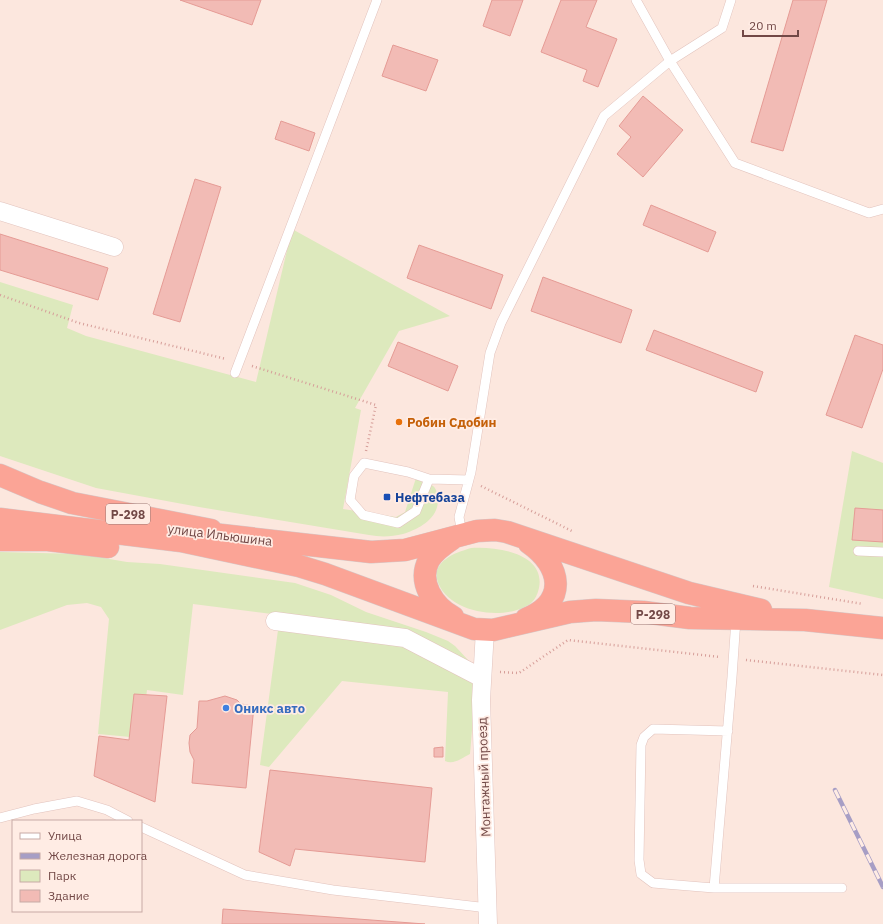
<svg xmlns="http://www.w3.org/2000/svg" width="883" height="924" viewBox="0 0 883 924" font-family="'IBM Plex Sans',sans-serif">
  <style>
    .green { fill: #dde9bd }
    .building { fill: #f2bbb5; stroke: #e59b95 }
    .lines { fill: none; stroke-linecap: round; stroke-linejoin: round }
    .service-casing { stroke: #e2c3bd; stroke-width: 10 }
    .minor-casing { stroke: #e2c3bd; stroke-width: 19 }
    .trunk-casing { stroke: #d5c8c8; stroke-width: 23 }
    .path { stroke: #d69e99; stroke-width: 2.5; stroke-dasharray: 1 3; stroke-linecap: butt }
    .service { stroke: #fff; stroke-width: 9 }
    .minor { stroke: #fff; stroke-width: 18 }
    .trunk { stroke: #fba496; stroke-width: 22 }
    .rail-casing { stroke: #a79ec5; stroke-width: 4.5 }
    .rail { stroke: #ffece4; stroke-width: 3; stroke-dasharray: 9; stroke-linecap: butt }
    .food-dot { fill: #e8710a; stroke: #ffece4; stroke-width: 1.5 }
    .transit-dot { fill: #1a4fb4; stroke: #ffece4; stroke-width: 1.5 }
    .shop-dot { fill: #3f7fe0; stroke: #ffece4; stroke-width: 1.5 }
    .labels { text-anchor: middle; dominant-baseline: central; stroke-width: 3.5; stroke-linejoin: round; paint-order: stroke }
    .shield { fill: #ffece4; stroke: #9c7975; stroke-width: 1 }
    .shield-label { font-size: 12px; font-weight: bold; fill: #724846 }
    .food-label { font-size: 13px; font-weight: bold; fill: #c56008; stroke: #ffece4; text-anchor: start }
    .transit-label { font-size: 13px; font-weight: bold; fill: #164399; stroke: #ffece4; text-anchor: start }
    .street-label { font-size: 13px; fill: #724846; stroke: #ffece4 }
    .shop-label { font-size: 13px; font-weight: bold; fill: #366cbe; stroke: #ffece4; text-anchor: start }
  </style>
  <rect width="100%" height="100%" fill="#fce7de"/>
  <path class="green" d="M292 229 450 316 399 331 355 408 361 410 343 509 396 517 405 512 416 478C421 481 429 482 433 486 437 489 438 496 438 500 438 519 419 529 403 534 391 537 380 537 369 535L199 507 96 488 0 456V282L73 305 67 328 86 336 256 382Z
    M852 451 883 463V599L829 587Z
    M471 548C495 546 546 553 539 588 536 602 529 606 517 610 491 618 445 610 437 579 435 571 439 564 446 559 453 553 462 551 471 548Z
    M0 552 80 554 127 562 160 564 295 583 331 595 366 612 426 632 448 641 455 646 469 661 476 683 470 754C462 758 454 765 445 761L448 692 342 681 269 767 260 765 280 615 193 604 183 695 147 690 141 738 98 734 109 619 101 607 87 603 67 605 0 630Z"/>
  <path class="building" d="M180 0H261L252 25Z
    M492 0H523L510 36 483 26Z
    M561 0H597L586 27 617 39 598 87 583 81 587 70 541 52Z
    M793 0H827L783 151 751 142Z
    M393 45 438 60 426 91 382 76Z
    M643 96 683 130 643 177 617 154 631 137 619 126Z
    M281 121 315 133 309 151 275 139Z
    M195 179 221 187 180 322 153 314Z
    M651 205 716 232 708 252 643 225Z
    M0 234 108 268 98 300 0 270Z
    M419 245 503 275 491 309 407 278Z
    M543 277 632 310 621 343 531 311Z
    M654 330 763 372 756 392 646 350Z
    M855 335 883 345V369L862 428 826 415Z
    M398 342 458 366 448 391 388 366Z
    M855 508 883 510V542L852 540Z
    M134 694 167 696 155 802 94 776 99 736 129 740Z
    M225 696 237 700 241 704 254 706 246 788 192 783 194 760 190 752 189 743 190 735 197 728 199 701H207Z
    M443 747V757H434V748Z
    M270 770 432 788 425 862 295 849 290 866 259 852Z
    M223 909 425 924H222Z"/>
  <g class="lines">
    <defs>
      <path id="service" d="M636 0 670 61 735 163 869 213 883 209
        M235 373 377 0
        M429 479 416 511 398 523 363 515 350 500 354 476 364 463 408 472 429 479 469 480
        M462 534 459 517 471 472 490 353 501 323 604 116 670 61 722 28 731 0
        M858 551 883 552
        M728 731 653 729 644 737 641 745 639 860 641 874 653 883 714 888 732 677 736 619
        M0 818 34 809 77 801 107 810 128 821
        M141 827 245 875 333 890 488 908
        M714 888H842"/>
      <path id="minor" d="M0 211 114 247
        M275 621 405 638 482 678
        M485 630 481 700 488 924"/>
      <path id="trunk" d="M0 475 40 492 72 503 211 530
        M0 519 181 541 299 566 325 574 474 629 493 630 570 612 596 610 643 612 690 618 805 620 883 628
        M195 532 371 552 405 550 477 531 495 530 507 532 689 593 761 610
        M452 539C443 545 434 551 429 560 417 582 434 607 453 617
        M0 540H48L108 547
        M526 619C568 602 562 566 529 543"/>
    </defs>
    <use href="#service" class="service-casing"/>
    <use href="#minor" class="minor-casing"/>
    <use href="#trunk" class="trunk-casing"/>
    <path class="path" d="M0 295 79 323 226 359
      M252 366 376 405 366 451
      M481 486 574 532
      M753 586 863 604
      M746 660 883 675
      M500 672 519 673 568 640 720 657"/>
    <use href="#service" class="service"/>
    <use href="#minor" class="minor"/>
    <use href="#trunk" class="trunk"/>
    <defs>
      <path id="rail" d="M835 790 883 887"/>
    </defs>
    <use href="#rail" class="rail-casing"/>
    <use href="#rail" class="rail"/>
  </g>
  <circle class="food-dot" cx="399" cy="422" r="4"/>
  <rect class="transit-dot" x="383" y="493" width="8" height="8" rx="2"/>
  <circle class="shop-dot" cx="226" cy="708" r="4"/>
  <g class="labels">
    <g class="shield">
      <rect x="106" y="504" width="44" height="20" rx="3"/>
      <rect x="631" y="604" width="44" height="20" rx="3"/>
    </g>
    <g class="shield-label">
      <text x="128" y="514">Р-298</text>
      <text x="653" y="614">Р-298</text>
    </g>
    <g class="food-label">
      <text x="407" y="422">Робин Сдобин</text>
    </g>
    <g class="transit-label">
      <text x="395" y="497">Нефтебаза</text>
    </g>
    <g class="street-label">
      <text transform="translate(220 535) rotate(7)">улица Ильюшина</text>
      <text transform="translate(484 777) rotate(-92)">Монтажный проезд</text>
    </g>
    <g class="shop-label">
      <text x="234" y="708">Оникс авто</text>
    </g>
  </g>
  <rect x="12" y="820" width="130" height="92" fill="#ffece4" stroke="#c7aaa5"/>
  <rect x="20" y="833" width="20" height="6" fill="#ffffff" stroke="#c7aaa5"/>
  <text x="48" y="840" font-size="12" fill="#724846">Улица</text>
  <rect x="20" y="853" width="20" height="6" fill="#a79ec5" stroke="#c7aaa5"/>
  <text x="48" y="860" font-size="12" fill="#724846">Железная дорога</text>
  <rect x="20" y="870" width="20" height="12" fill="#dde9bd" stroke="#c7aaa5"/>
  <text x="48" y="880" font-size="12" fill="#724846">Парк</text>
  <rect x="20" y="890" width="20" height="12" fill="#f2bbb5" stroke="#c7aaa5"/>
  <text x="48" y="900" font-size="12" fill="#724846">Здание</text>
  <path d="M743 30v6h55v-6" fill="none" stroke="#724846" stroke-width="2"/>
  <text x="749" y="30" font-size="12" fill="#724846" stroke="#ffece4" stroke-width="3" paint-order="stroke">20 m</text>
</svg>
